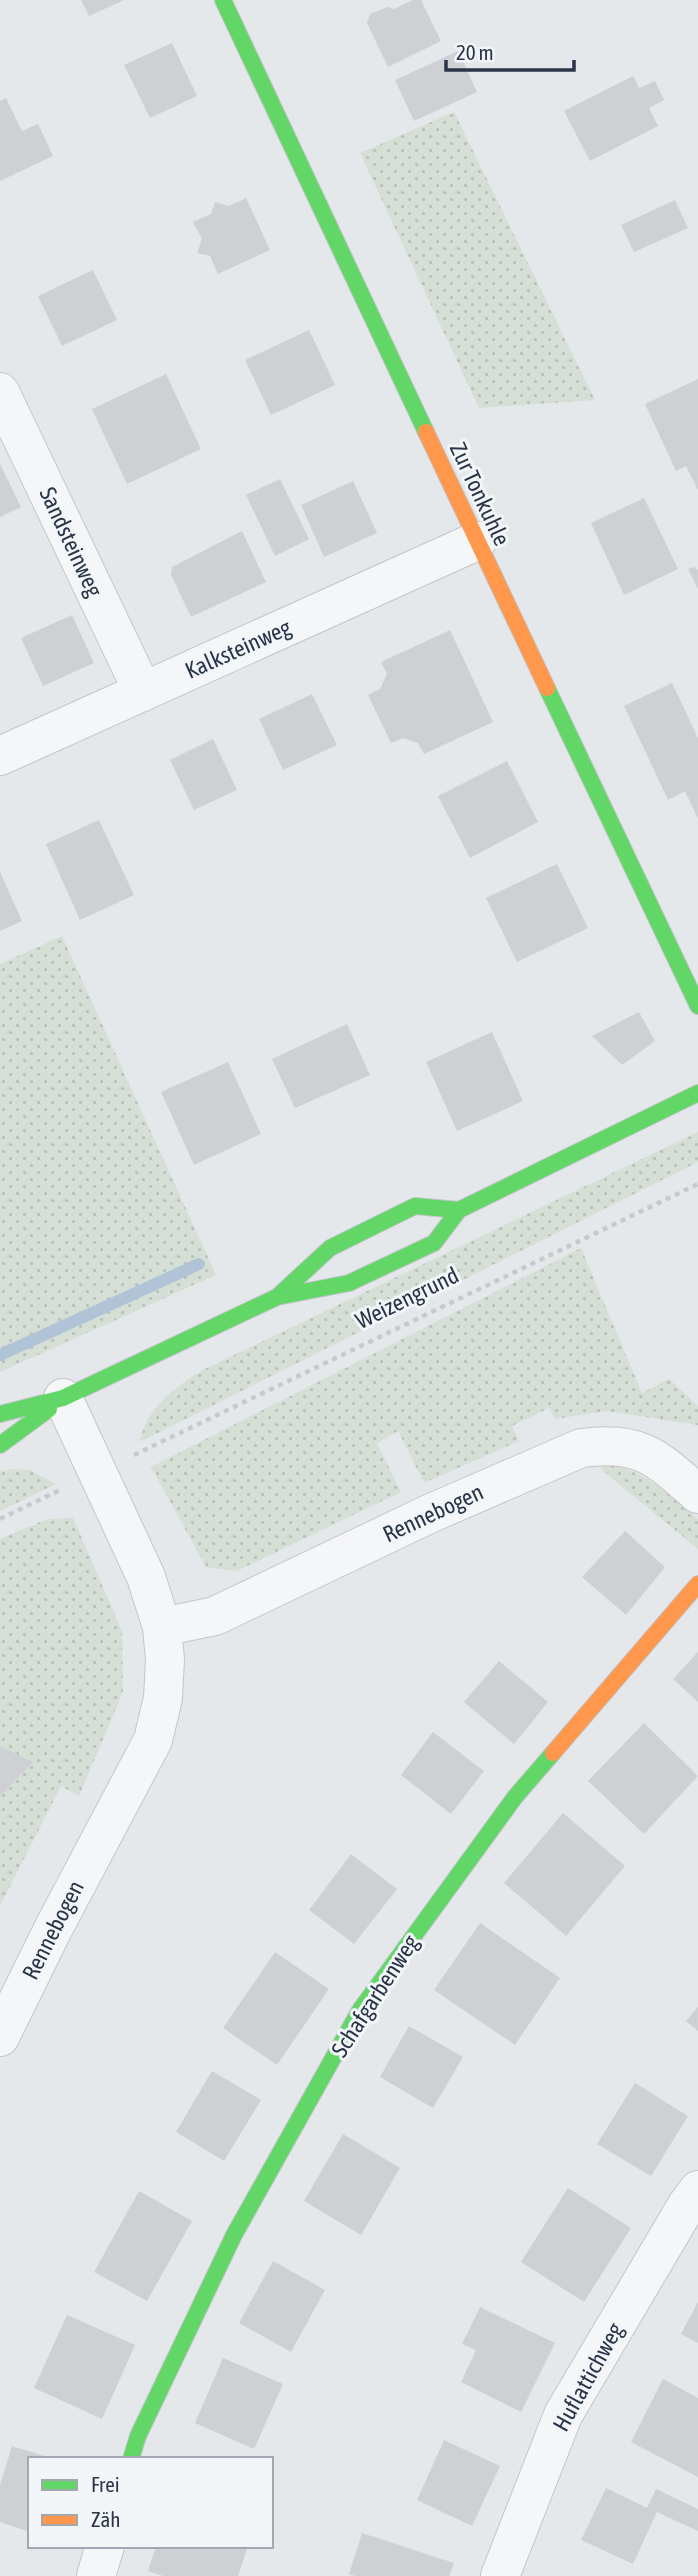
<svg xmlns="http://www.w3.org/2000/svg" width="698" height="2576" viewBox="0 0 698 2576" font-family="'Asap Condensed',sans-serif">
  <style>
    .green { fill: url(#green-dots) }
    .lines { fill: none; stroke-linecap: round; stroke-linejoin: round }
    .stream { stroke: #b1c4d7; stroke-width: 12 }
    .building { fill: #ced0d3 }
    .street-casing { stroke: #c3c6c9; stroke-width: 40 }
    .fast-casing { stroke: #c3c6c9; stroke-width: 18 }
    .slow-casing { stroke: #c3c6c9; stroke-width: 18 }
    .path { stroke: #c6c9cd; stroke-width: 4.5; stroke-dasharray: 5 5; stroke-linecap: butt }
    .street { stroke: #f5f6f7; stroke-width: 38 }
    .fast { stroke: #63d668; stroke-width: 16 }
    .slow { stroke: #ff974d; stroke-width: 16 }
    .labels { text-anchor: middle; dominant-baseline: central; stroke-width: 6; stroke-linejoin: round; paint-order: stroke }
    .street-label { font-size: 23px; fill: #293447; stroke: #f3f6f9 }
  </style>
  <defs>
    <pattern id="green-dots" width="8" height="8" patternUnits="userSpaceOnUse" patternTransform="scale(1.75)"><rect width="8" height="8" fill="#d5dfd6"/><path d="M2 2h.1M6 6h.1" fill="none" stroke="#b7c0b9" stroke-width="1.8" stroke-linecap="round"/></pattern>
  </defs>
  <rect width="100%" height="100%" fill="#e5e8eb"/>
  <path class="green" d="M454 112 595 400 479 408 360 153Z
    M62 936 216 1275 0 1372V964Z
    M698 1132V1162L140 1442C145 1409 176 1386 203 1370Z
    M581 1248 642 1393 669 1379 698 1406V1425L606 1411 555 1419 549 1408 512 1426 519 1441 424 1483 398 1431 377 1443 401 1492 237 1571 206 1567 151 1467Z
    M600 1465C641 1465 668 1495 698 1519V1549L603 1471Z
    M13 1469 30 1470 56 1484 0 1511V1471Z
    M73 1518 122 1631 123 1692 79 1796 61 1786 0 1906V1539L47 1519Z"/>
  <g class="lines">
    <path class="stream" d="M0 1355 199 1264"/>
  </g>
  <path class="building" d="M81 0H124L89 16Z
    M413 0H421L441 41 388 67 367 23 370 14 387 7 394 9Z
    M172 43 197 96 150 118 124 65Z
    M458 51 477 92 414 121 395 80Z
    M633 76 639 88 655 81 664 100 649 108 658 126 590 161 564 111Z
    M6 98 22 131 38 124 53 156 0 181V101Z
    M246 198 270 250 218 274 210 256 197 253 202 239 193 222 211 214 215 202 229 206Z
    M675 200 688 228 634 252 621 225Z
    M93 270 117 320 62 346 38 296Z
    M309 330 335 385 271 415 245 360Z
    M166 374 201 449 127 484 92 409Z
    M698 379V490L686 466 676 471 645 404Z
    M0 464 21 507 0 517Z
    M280 479 309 539 275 556 246 495Z
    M353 481 377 533 324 557 301 505Z
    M644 498 678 569 624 595 591 523Z
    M242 531 266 582 191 617 171 575 172 567Z
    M694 567 698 570V589L688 569Z
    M72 615 94 663 43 686 21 638Z
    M450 630 493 722 424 754 418 743 403 738 391 743 368 695 380 689 387 674 381 662Z
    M672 683 698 738V819L685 791 668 800 624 706Z
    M312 694 337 745 283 770 259 719Z
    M213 739 237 790 194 810 170 760Z
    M507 761 538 822 470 858 438 796Z
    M99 820 134 895 80 920 46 844Z
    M557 864 588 928 517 962 486 898Z
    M0 872 22 921 0 931Z
    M639 1012 655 1041 622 1065 592 1036Z
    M347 1024 370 1075 295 1108 272 1059Z
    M492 1032 523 1101 457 1131 426 1062Z
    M228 1062 261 1134 194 1165 161 1092Z
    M625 1531 665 1567 626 1615 582 1577Z
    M698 1652V1702L673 1679Z
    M499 1661 548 1702 514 1744 464 1702Z
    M644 1723 698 1776 644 1834 588 1781Z
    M433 1732 484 1771 451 1814 401 1775Z
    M0 1746 33 1762 0 1796Z
    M563 1813 625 1866 566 1936 504 1883Z
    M351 1854 397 1889 354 1944 309 1910Z
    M480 1923 560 1978 515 2045 434 1990Z
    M275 1952 329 1989 277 2065 223 2028Z
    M698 2007V2031L686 2021Z
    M409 2026 463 2057 433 2108 380 2077Z
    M212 2071 261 2100 224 2161 176 2132Z
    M635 2083 688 2116 651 2176 597 2144Z
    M343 2134 400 2168 361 2235 304 2201Z
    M568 2188 631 2228 584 2302 521 2262Z
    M139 2191 192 2221 147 2301 94 2272Z
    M273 2261 325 2290 291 2352 239 2323Z
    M698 2302V2343L681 2334Z
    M480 2307 555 2343 521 2412 461 2382 476 2350 462 2344Z
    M67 2315 135 2345 102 2419 34 2388Z
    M223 2358 283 2384 254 2449 195 2423Z
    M663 2379 698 2398V2477L631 2442Z
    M444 2440 500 2466 472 2526 417 2500Z
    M12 2446 51 2458 30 2459V2532L0 2522V2485Z
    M606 2488 647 2508 656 2489 698 2509V2531L657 2512 633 2564 581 2540Z
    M362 2533 454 2563 449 2576H355L349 2574Z
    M156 2546H248L238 2576H163L148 2571Z"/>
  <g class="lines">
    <defs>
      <path id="street" d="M0 392 143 692
        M0 756 477 541
        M162 1627 215 1616 429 1514 581 1448C640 1440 656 1457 698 1494
        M0 2037 53 1929 153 1740 163 1698 165 1660 162 1627 146 1577 63 1398
        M96 2576 105 2546
        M500 2576 563 2415 687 2205 698 2190"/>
      <path id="fast" d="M223 0 426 432
        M547 688 698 1006
        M277 1297 330 1248 415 1206 459 1210
        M0 1414 63 1398 277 1297 349 1283 434 1243 459 1210 698 1093
        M0 1445 49 1409
        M131 2459 138 2436 234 2235 360 2010 515 1797 553 1753"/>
      <path id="slow" d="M426 432 547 688
        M553 1753 698 1584"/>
    </defs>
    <use href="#street" class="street-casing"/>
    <use href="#fast" class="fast-casing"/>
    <use href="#slow" class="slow-casing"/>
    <path class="path" d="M134 1455 698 1184
      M0 1519 60 1490"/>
    <use href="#street" class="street"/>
    <use href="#fast" class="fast"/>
    <use href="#slow" class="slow"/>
  </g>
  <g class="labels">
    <g class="street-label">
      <text transform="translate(480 494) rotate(65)">Zur Tonkuhle</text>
      <text transform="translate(71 542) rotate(65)">Sandsteinweg</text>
      <text transform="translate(238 649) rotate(-24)">Kalksteinweg</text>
      <text transform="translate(407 1298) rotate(-26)">Weizengrund</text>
      <text transform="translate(433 1513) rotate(-25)">Rennebogen</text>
      <text transform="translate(53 1930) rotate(-63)">Rennebogen</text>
      <text transform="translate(375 1996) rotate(-57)">Schafgarbenweg</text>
      <text transform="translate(588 2377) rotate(-61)">Huflattichweg</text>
    </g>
  </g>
  <rect x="28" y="2457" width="245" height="91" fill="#f3f6f9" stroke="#a2a8b2" stroke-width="2"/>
  <rect x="42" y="2480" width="35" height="10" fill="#63d668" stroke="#a2a8b2" stroke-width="2"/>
  <text x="91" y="2492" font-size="21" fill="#293447">Frei</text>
  <rect x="42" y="2515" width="35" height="10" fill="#ff974d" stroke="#a2a8b2" stroke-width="2"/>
  <text x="91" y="2527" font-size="21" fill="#293447">Zäh</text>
  <path d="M446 60v10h128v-10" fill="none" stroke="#293447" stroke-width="3.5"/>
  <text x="456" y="60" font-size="21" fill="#293447" stroke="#f3f6f9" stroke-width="5" paint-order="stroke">20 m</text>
</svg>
